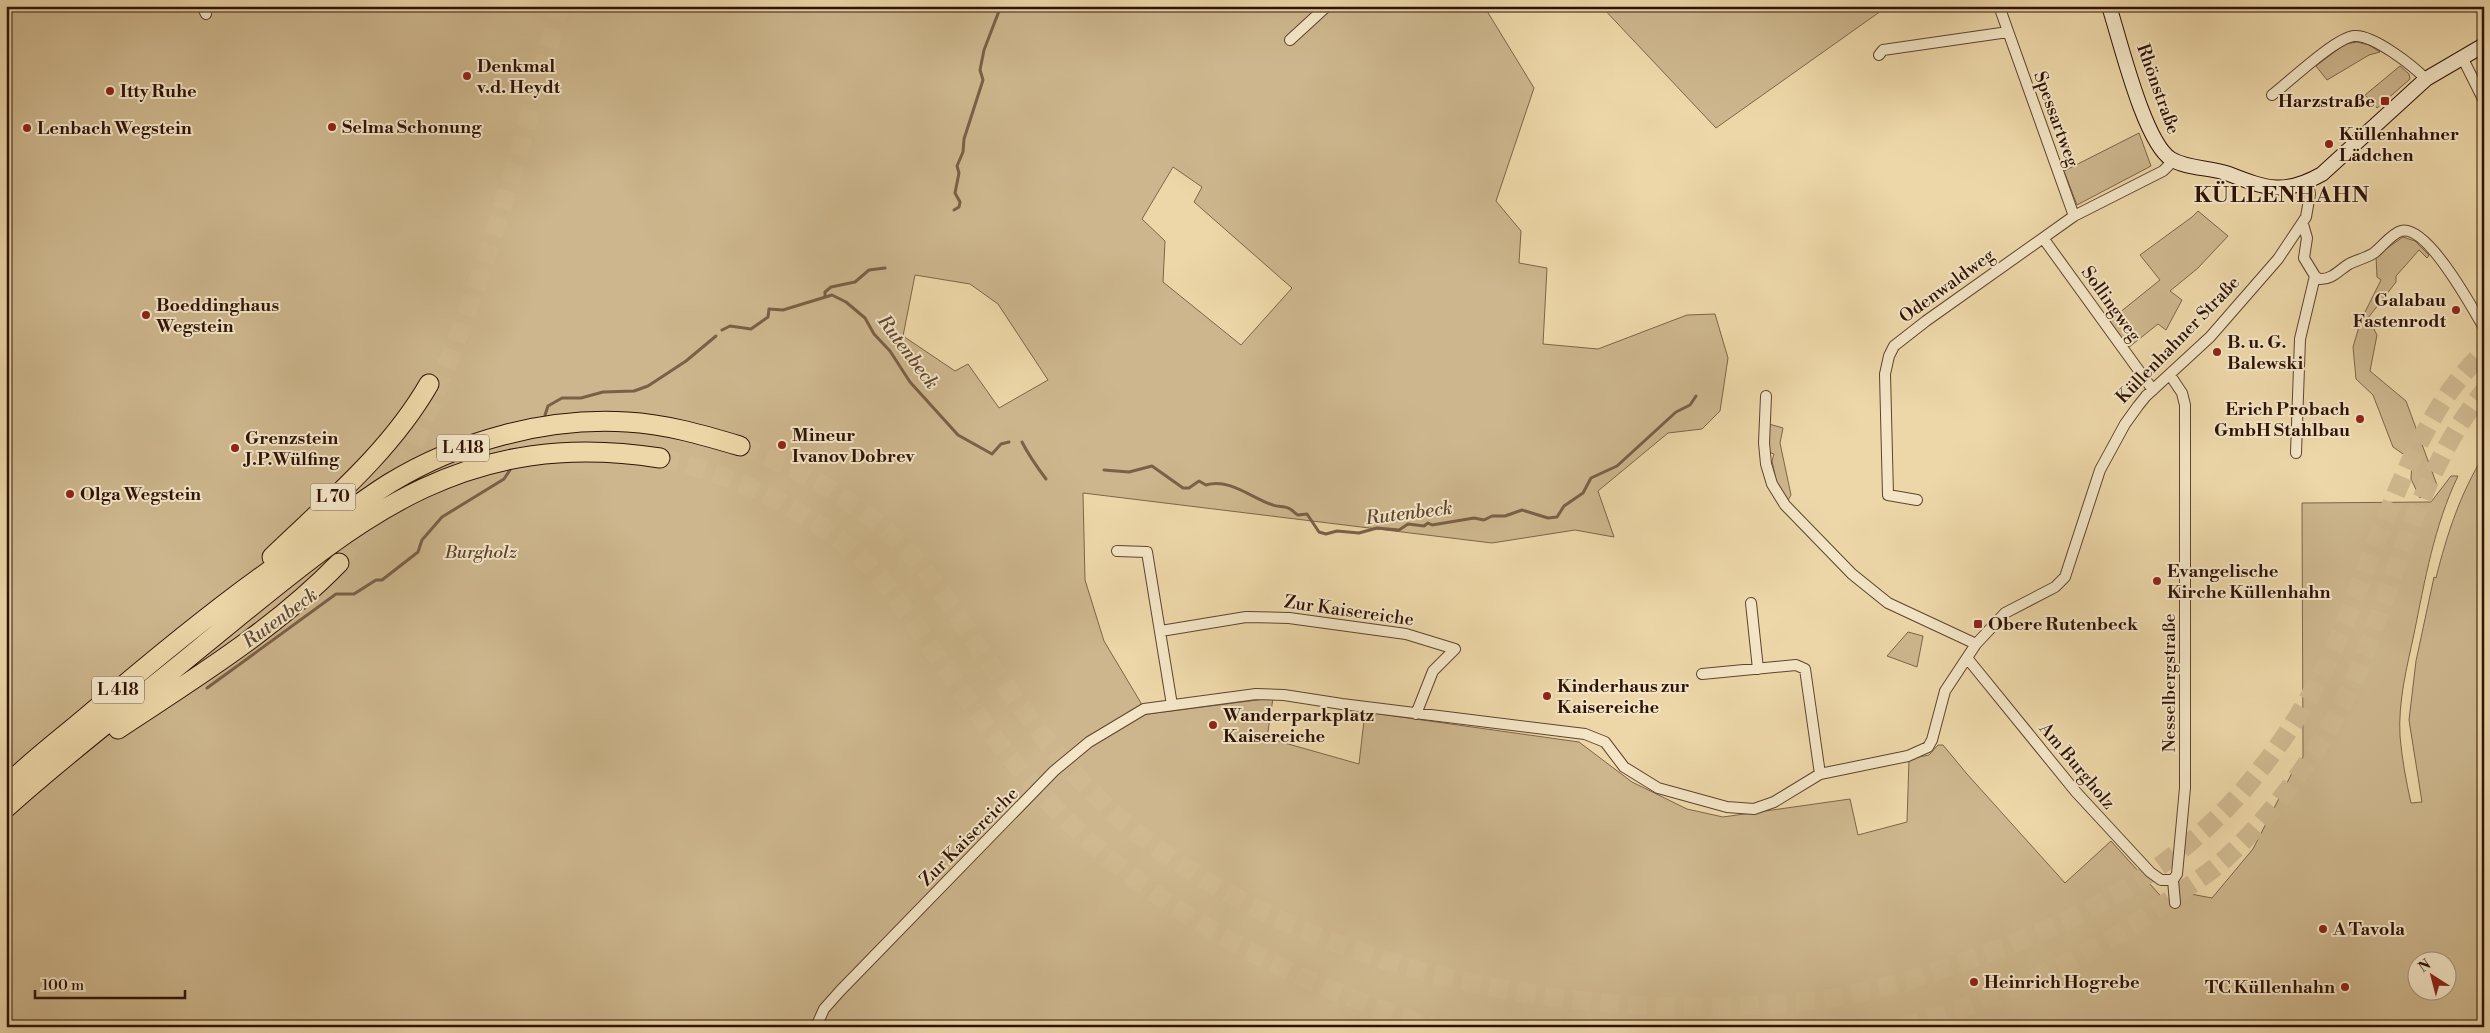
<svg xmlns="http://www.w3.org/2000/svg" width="2490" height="1033" viewBox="0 0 2490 1033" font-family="'Libre Bodoni',serif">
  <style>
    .green { fill: #cdb68d; stroke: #7e644a; fill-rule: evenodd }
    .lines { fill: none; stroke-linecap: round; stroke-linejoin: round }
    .stream { stroke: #7a6047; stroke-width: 3 }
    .highway-tunnel { stroke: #d0b990; stroke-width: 19; stroke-dasharray: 19 9; stroke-linecap: butt }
    .street-casing { stroke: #5e432f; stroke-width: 12 }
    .secondary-casing { stroke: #2f1207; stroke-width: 16 }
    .highway-casing { stroke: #2f1207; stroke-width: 21 }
    .street { stroke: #f3e5c6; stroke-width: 10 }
    .secondary { stroke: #f3e5c6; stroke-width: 14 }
    .highway { stroke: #edd7a8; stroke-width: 19 }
    .poi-dot { fill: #8f2418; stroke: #f3e5c6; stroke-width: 2 }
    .labels { text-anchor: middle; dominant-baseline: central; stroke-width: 4; stroke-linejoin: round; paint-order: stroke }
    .shield { fill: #f3e5c6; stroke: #6a5140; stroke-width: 1 }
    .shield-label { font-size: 16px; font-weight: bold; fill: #2f1207 }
    .poi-label { font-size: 18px; font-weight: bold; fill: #2f1207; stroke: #f3e5c6; text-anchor: start }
    .street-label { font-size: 18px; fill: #2f1207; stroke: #f3e5c6 }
    .park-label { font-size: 18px; font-style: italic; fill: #5e432f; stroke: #f3e5c6 }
    .water-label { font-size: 19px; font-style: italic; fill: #614631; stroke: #f3e5c6 }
    .district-label { font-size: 22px; font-weight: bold; letter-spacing: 1px; fill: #2f1207; stroke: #f3e5c6 }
  </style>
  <rect width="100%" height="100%" fill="#edd7a8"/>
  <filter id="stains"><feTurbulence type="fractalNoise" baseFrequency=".004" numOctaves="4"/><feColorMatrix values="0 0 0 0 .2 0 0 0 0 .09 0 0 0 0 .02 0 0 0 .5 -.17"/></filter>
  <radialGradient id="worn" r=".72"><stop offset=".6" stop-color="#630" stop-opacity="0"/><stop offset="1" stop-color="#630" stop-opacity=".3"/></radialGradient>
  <path class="green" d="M6 6H1491L1487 11 1534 88 1496 201 1521 231 1519 263 1547 268 1543 344 1598 349 1687 315 1715 314 1728 358 1720 411 1702 429 1668 433 1598 491 1614 537 1575 530 1492 543 1083 493 1085 580 1104 641 1141 703 1140 715 1273 698 1267 738 1359 764 1365 712 1579 742 1632 782 1687 809 1723 817 1850 799 1858 835 1907 822 1909 759 1929 755 1938 745H1943L1967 774 2065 883 2111 841 2168 904 2180 892 2212 898 2253 849 2292 773 2303 757 2302 503 2431 502 2451 476H2458C2434 526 2425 580 2414 634 2407 667 2398 701 2400 736 2402 759 2406 781 2411 803L2422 802 2409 720 2416 661 2434 577 2436 578C2447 534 2460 494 2484 455V1027H6ZM1173 167 1202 187 1194 202 1292 288 1241 345 1163 282 1165 241 1142 219ZM915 275 970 284 998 304 1048 380 999 408 968 364 955 371 903 336ZM2418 960H2448V990H2418Z
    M1601 6H1888L1716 128Z
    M2357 42 2369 45 2380 52 2369 55 2327 80 2316 66 2345 44Z
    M2400 66 2409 74 2410 79 2377 108 2365 95Z
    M2139 133 2151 166 2077 205 2064 171Z
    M2198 211 2228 236 2198 268 2170 291 2182 300 2166 330 2158 324 2128 348 2109 321 2160 280 2140 255 2192 217Z
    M2403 237 2415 241 2429 255 2427 258 2419 250 2396 276V282L2368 318 2377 335 2370 371 2406 401 2437 485 2420 498 2411 479 2412 460 2393 447 2373 395 2356 379 2353 347 2361 320 2381 280 2377 277 2376 256Z
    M1769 424 1783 428 1780 443 1791 495 1788 500 1779 494 1772 461 1774 454 1766 451Z
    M1908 632 1923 636 1917 667 1887 656Z"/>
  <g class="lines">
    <path class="stream" d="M954 210 959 207 960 202 955 193 959 173 957 166 963 152 964 139 983 80 980 70 984 50 999 11 1022 6
      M825 296V292L831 287 855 282 869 270 885 268
      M722 330 730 326 751 329 768 317 769 309 783 310 832 295 846 302 865 318 874 334 890 351 910 382 958 435 992 454 1001 444 1009 442
      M545 415 548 406 562 398H581L603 392 634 391 648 386 686 361 716 336
      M1022 442C1029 456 1037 467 1046 479
      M1104 470 1129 472 1152 466 1183 488H1189L1199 481 1206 485C1230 478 1251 498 1273 505 1277 507 1284 506 1288 508 1292 509 1294 513 1298 515L1307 514 1319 532 1326 534 1337 531 1359 533 1377 528 1399 530 1408 524 1424 526 1428 523 1432 525 1474 518 1484 520 1492 516H1505L1522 510 1548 518 1557 517 1564 506 1583 493 1591 478 1617 466 1676 412 1690 405 1696 396
      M207 688 336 594H354L376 580H382L418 552 422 540 442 517 504 479 510 470"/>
    <path class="highway-tunnel" d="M740 446C799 467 859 503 904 547 934 576 955 614 979 648 1020 707 1062 767 1116 815 1302 978 1606 1033 1846 996 1899 985 1949 968 1999 949 2101 910 2190 859 2259 771 2287 736 2312 696 2331 655 2368 572 2393 482 2441 404 2453 385 2468 368 2484 351
      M660 458C735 475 809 508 865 562 891 587 911 619 931 648 967 699 1003 753 1045 798 1148 909 1290 982 1433 1027
      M339 563C362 529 386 497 405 461 423 429 435 394 449 360 494 245 527 125 560 6
      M1901 1027C2004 999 2101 953 2186 888 2200 879 2214 869 2226 858 2279 809 2329 739 2357 673 2396 580 2419 470 2484 391"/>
    <defs>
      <path id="street" d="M202 6 206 14
        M1999 6 2074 216
        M1290 40 1327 6
        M1879 55 1883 50 2008 32
        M2462 57 2484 101
        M2272 95C2289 82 2335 38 2354 36 2373 34 2413 66 2426 79
        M2043 238 2153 390
        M2315 276 2319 279C2332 280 2339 270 2349 264 2357 260 2366 258 2374 253 2383 246 2391 234 2401 231 2427 224 2473 309 2484 328
        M2170 375 2182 393 2185 405V788L2177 874 2173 880 2175 903
        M1766 396 1764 443 1766 464 1772 484 1785 505 1852 574 1888 603 1976 644
        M2296 453 2300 339 2315 276 2304 258 2307 238 2303 224
        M1917 500 1888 495 1885 374 1889 356 1894 346 1926 321 2074 216 2163 171 2173 161
        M1117 551 1147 552 1172 705
        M1751 603 1758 669
        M1161 631 1246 617 1289 618 1406 634 1455 649 1433 671 1416 714
        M1967 658 2076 792 2150 872 2161 880H2173
        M1702 674 1796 665 1805 669 1820 774
        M816 1027 824 1009 840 991 1054 771 1089 742 1144 709 1256 694 1284 695 1342 704 1585 734 1605 742 1624 767 1658 788 1727 807 1754 809 1774 802 1820 774 1908 756 1928 747 1932 740 1945 691 1976 644 2005 613 2055 587 2065 577 2100 470 2125 424 2138 406 2146 396 2210 337 2278 259 2306 217 2310 194 2308 183"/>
      <path id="secondary" d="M2109 6C2120 40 2144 142 2171 159 2187 169 2211 167 2229 174 2267 189 2285 195 2322 174L2426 79 2484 45"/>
      <path id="highway" d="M272 557C328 503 390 452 429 384
        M118 729C195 678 275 629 339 563
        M6 786C32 760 63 737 91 713 145 667 200 621 258 579 302 548 344 512 390 483 459 441 546 417 627 422 666 424 703 435 740 446
        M6 808C68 752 136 701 200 648 349 527 454 426 660 458"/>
    </defs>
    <use href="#street" class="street-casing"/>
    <use href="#secondary" class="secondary-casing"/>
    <use href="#highway" class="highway-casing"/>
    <use href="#street" class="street"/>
    <use href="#secondary" class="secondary"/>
    <use href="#highway" class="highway"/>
  </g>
  <g class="poi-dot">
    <circle cx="467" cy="76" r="5"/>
    <circle cx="110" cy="91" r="5"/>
    <rect x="2380" y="96" width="10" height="10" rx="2.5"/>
    <circle cx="332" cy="127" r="5"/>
    <circle cx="27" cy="128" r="5"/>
    <circle cx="2329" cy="144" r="5"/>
    <circle cx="2456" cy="310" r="5"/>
    <circle cx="146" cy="315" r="5"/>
    <circle cx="2217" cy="352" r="5"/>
    <circle cx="2360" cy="419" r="5"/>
    <circle cx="782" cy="445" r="5"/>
    <circle cx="235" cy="448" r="5"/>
    <circle cx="70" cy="494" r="5"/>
    <circle cx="2157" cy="581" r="5"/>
    <rect x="1973" y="619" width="10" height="10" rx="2.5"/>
    <circle cx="1547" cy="696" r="5"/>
    <circle cx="1213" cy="725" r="5"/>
    <circle cx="2323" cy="929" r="5"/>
    <circle cx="1974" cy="982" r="5"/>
    <circle cx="2345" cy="987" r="5"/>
  </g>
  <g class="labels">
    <g class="shield">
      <rect x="437" y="434.5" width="52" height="27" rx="4"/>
      <rect x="310.5" y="483.5" width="45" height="27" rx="4"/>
      <rect x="92" y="676.5" width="52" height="27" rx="4"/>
    </g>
    <g class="shield-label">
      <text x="463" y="448">L 418</text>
      <text x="333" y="497">L 70</text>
      <text x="118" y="690">L 418</text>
    </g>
    <g class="poi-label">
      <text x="477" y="66">Denkmal<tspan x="477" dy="21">v.d. Heydt</tspan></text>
      <text x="120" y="91">Itty Ruhe</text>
      <text x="2375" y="101" text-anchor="end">Harzstraße</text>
      <text x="342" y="127">Selma Schonung</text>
      <text x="37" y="128">Lenbach Wegstein</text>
      <text x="2339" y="134">Küllenhahner<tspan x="2339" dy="21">Lädchen</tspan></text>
      <text x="2446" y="300" text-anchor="end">Galabau<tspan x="2446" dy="21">Fastenrodt</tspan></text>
      <text x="156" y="305">Boeddinghaus<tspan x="156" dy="21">Wegstein</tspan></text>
      <text x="2227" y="342">B. u. G.<tspan x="2227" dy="21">Balewski</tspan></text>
      <text x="2350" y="409" text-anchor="end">Erich Probach<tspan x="2350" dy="21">GmbH Stahlbau</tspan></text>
      <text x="792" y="435">Mineur<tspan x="792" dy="21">Ivanov Dobrev</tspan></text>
      <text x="245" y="438">Grenzstein<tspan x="245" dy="21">J.P.Wülfing</tspan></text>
      <text x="80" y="494">Olga Wegstein</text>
      <text x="2167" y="571">Evangelische<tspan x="2167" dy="21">Kirche Küllenhahn</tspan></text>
      <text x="1988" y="624">Obere Rutenbeck</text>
      <text x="1557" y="686">Kinderhaus zur<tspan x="1557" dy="21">Kaisereiche</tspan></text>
      <text x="1223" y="715">Wanderparkplatz<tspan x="1223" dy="21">Kaisereiche</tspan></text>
      <text x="2333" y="929">A Tavola</text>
      <text x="1984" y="982">Heinrich Hogrebe</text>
      <text x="2335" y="987" text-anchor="end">TC Küllenhahn</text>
    </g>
    <g class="street-label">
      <text transform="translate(2158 89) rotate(70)">Rhönstraße</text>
      <text transform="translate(2056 119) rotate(70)">Spessartweg</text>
      <text transform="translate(1947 286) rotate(-36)">Odenwaldweg</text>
      <text transform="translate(2111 304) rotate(54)">Sollingweg</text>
      <text transform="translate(2178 340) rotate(-46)">Küllenhahner Straße</text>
      <text transform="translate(1349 611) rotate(8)">Zur Kaisereiche</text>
      <text transform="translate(2169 683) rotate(-90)">Nesselbergstraße</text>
      <text transform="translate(2077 766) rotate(50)">Am Burgholz</text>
      <text transform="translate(969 837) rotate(-45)">Zur Kaisereiche</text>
    </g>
    <g class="park-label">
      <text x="481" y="552">Burgholz</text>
    </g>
    <g class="water-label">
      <text transform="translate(908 352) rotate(53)">Rutenbeck</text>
      <text transform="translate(1409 513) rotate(-7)">Rutenbeck</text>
      <text transform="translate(280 618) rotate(-36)">Rutenbeck</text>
    </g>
    <g class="district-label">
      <text x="2282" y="195">KÜLLENHAHN</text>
    </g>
  </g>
  <rect width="2490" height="1033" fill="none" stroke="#edd7a8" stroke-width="25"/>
  <rect x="8" y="8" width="2475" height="1018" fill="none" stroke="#2f1207" stroke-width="2.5"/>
  <rect x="12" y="12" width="2465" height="1008" fill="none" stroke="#2f1207"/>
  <g transform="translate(2432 976) rotate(324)"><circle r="24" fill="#f3e5c6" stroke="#a5917a"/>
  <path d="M0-4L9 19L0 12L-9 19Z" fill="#8f2418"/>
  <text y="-8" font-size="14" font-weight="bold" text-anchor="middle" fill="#2f1207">N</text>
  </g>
  <path d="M35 990v8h150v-8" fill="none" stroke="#2f1207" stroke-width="2.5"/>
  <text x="42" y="990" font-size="15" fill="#2f1207" stroke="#f3e5c6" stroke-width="4" paint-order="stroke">100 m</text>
  <rect width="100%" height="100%" filter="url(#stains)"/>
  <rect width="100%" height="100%" fill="url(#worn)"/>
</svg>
